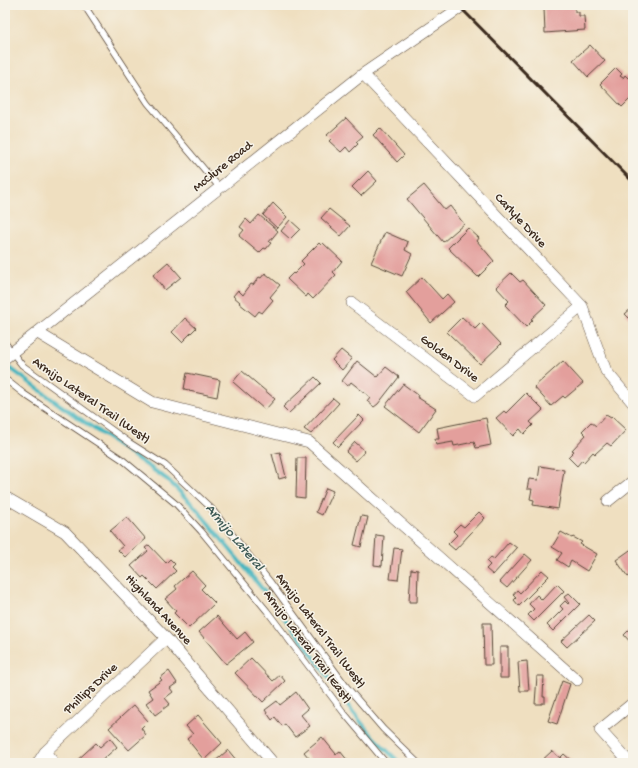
<svg xmlns="http://www.w3.org/2000/svg" width="638" height="768" viewBox="0 0 638 768" font-family="'Gochi Hand',sans-serif">
  <style>
    .lines { fill: none; stroke-linecap: round; stroke-linejoin: round }
    .stream { stroke: #47b6c0; stroke-width: 4 }
    .building { fill: #e39f9c }
    .lane-casing { stroke: #564536; stroke-width: 7 }
    .street-casing { stroke: #564536; stroke-width: 12 }
    .lane { stroke: #fff; stroke-width: 5.5 }
    .street { stroke: #fff; stroke-width: 11 }
    .rail { stroke: #3b2a1e; stroke-width: 3 }
    .labels { text-anchor: middle; dominant-baseline: central; stroke-width: 3; stroke-linejoin: round; paint-order: stroke }
    .street-label { font-size: 13px; fill: #3b2a1e; stroke: #f7f3e8 }
    .water-label { font-size: 14px; font-style: italic; fill: #3f5b57; stroke: #f7f3e8 }
  </style>
  <rect width="100%" height="100%" fill="#f7f3e8"/>
  <filter id="ink" filterUnits="userSpaceOnUse"><feTurbulence type="fractalNoise" baseFrequency=".025" numOctaves="2"/><feDisplacementMap in="SourceGraphic" scale="8" xChannelSelector="R" yChannelSelector="G"/><feConvolveMatrix kernelMatrix="1 2 1 2 8 2 1 2 1" color-interpolation-filters="sRGB"/></filter>
  <filter id="wash" filterUnits="userSpaceOnUse"><feTurbulence type="fractalNoise" baseFrequency=".012" numOctaves="4" result="noise"/><feDisplacementMap in="SourceGraphic" scale="16" xChannelSelector="R" yChannelSelector="G"/><feGaussianBlur stdDeviation="0.9" result="paint"/><feColorMatrix in="noise" values="0 0 0 0 0 0 0 0 0 0 0 0 0 0 0 0 0 1.4 0 .05"/><feComposite in="paint" operator="in"/></filter>
  <g filter="url(#wash)">
    <rect width="100%" height="100%" fill="#efdfc0"/>
    <g class="lines">
      <path class="stream" d="M10 368 60 405 168 480 195 507 268 596 322 668 348 706 373 737 400 763"/>
    </g>
    <g id="blocks">
      <path class="building" d="M575 6V12H579V16H584L585 30 545 33 544 8Z
        M590 45 605 61 588 77 573 60Z
        M616 68 622 74 620 76 623 78 625 75 628 78 633 74V96L622 107 600 84Z
        M346 118 363 136 356 142 358 144 350 152 346 147 341 152 329 141 331 139 327 135Z
        M380 128 404 155 397 162 373 135Z
        M368 171 377 181 361 196 352 187Z
        M424 185 445 210 450 206 464 224 443 242 407 199Z
        M273 203 287 217 277 228 263 215Z
        M329 209 350 226 341 236 321 218Z
        M259 215 278 231 269 242 271 243 266 249 264 248 259 253 239 236 244 230 240 227 246 219 251 224Z
        M290 220 300 229 290 239 281 231Z
        M468 228 479 238 477 241 494 261 478 277 448 248Z
        M385 232 408 242 405 250 412 254 402 276 371 263Z
        M319 243 321 245 323 243 342 261 333 272 336 275 313 299 308 294 306 297 287 279 293 273 294 274 304 264 301 261Z
        M168 262 181 277 165 290 153 275Z
        M265 273 280 285 270 297 273 300 262 313 259 311 255 316 239 303 240 302 233 296 238 290 243 295 251 284 253 285 259 277 261 278Z
        M511 273 520 282 523 280 546 305 531 319 533 320 526 327 505 305 509 301 496 287Z
        M422 277 442 299 447 294 454 302 431 323 406 292Z
        M633 307V322L625 314Z
        M462 317 475 329 481 323 501 344 480 364 447 332Z
        M185 318 196 328 182 342 172 332Z
        M341 350 352 359 342 370 332 360Z
        M357 361 377 377 386 367 399 377 378 404 374 407 367 401 370 397 351 382 348 386 342 381Z
        M563 361 583 383 565 398 563 396 551 406 534 387Z
        M242 371 275 399 265 410 233 382Z
        M187 373 220 380 217 397 189 391V390L184 389Z
        M315 377 321 383 289 413 283 407Z
        M403 384 418 395 417 397 436 409 419 432 385 406Z
        M526 393 543 410 530 422 533 425 524 434 520 429 513 436 496 418 504 411 506 413Z
        M333 398 339 403 311 434 304 429Z
        M359 415 364 420 338 447 333 442Z
        M606 415 611 418 612 417 626 430 611 446 607 443 595 454 593 452 584 462 582 460 577 466 568 457 574 451 572 450 586 435 582 431 591 422 596 426Z
        M486 418 491 445 476 448 474 442 454 446 453 442 436 445 435 439H439L437 428Z
        M355 442 365 451 356 461 346 452Z
        M280 452 286 477 279 479 272 454Z
        M297 458H306L305 498 296 497Z
        M540 466 564 470 558 509 533 505 534 500 530 499 532 489H527L529 479 538 480Z
        M326 488 333 491 322 515 316 512Z
        M479 512 485 518 455 550 448 544 457 535 453 531 460 524 464 527Z
        M361 516 368 517 361 547 354 545Z
        M127 517 146 539 125 557 118 550 123 546 110 531Z
        M561 532 572 538 573 537 582 542 580 544 597 554 587 571 571 561 568 567 557 560 562 553 552 547Z
        M376 535 384 536 382 566 374 565Z
        M509 542 517 548 493 575 486 569 490 565 487 562 491 557 494 559Z
        M149 545 166 563 170 559 175 564 172 567 176 571 157 589 144 576 142 578 131 566 148 551 145 548Z
        M394 548 402 549 398 580 390 579Z
        M633 548V573L628 577 616 560Z
        M525 554 532 560 507 588 500 582Z
        M411 569 418 570 417 602H409Z
        M542 570 549 576 519 606 514 600 516 598 513 595 517 590 520 593Z
        M192 571 205 585 201 589 215 603 189 628 174 613 176 611 165 599 177 589 175 586Z
        M557 584 564 591 534 621 528 615 534 609 529 604 537 595 542 600Z
        M569 593 580 604 553 631 547 625 563 609 560 606 565 601 568 604 569 603 564 597Z
        M589 615 595 621 567 647 561 641Z
        M217 616 237 639 245 632 253 642 226 664 199 632Z
        M483 623H491L492 665H484Z
        M633 626V645L624 635Z
        M500 647H508V678H500Z
        M251 658 273 681 280 675 285 681 263 702 235 673Z
        M527 661 529 691H520L518 662Z
        M169 671 177 683 170 688 173 692 165 698 170 704 155 715 146 703 153 698 148 690 162 680 160 678Z
        M537 676H544L543 697H545V703H542V704H535Z
        M562 681 570 684 557 724 548 721Z
        M296 692 308 709 301 715 310 726 295 737 285 724 282 726 275 717 272 720 265 710 277 701 280 705Z
        M134 705 148 721 141 728 146 735 129 750 109 728Z
        M198 715 222 743 204 760 187 739 193 734 186 726Z
        M322 737 336 754 340 751 348 761 346 763H318L317 762 313 763 304 752Z
        M110 738 117 747 99 763H74L96 743 100 747Z
        M228 750 237 761 235 763H213Z
        M552 751 560 758 564 754 574 763H539Z"/>
    </g>
  </g>
  <g filter="url(#ink)">
    <use href="#blocks" fill-opacity="0" stroke="#564536" stroke-width="1"/>
    <g class="lines">
      <defs>
        <path id="lane" d="M84 5 148 103 220 188
          M5 343 22 365 130 443 165 465 211 508 271 583 346 686 383 729 418 763
          M5 379 24 394 123 460 176 504 201 531 267 611 344 713 386 763"/>
        <path id="street" d="M363 74 582 306 606 371 633 403
          M352 303 475 396 582 306
          M38 333 152 402 309 442 577 680
          M5 358 363 74 464 5
          M5 497 65 532 166 638 273 763
          M608 501 633 481
          M45 752 54 763
          M38 763 45 752 166 638
          M630 763 600 730 633 703"/>
      </defs>
      <use href="#lane" class="lane-casing"/>
      <use href="#street" class="street-casing"/>
      <use href="#lane" class="lane"/>
      <use href="#street" class="street"/>
      <path class="rail" d="M458 5 633 182"/>
    </g>
  </g>
  <g class="labels">
    <g class="street-label">
      <text transform="translate(223 167) rotate(-39)">McClure Road</text>
      <text transform="translate(520 221) rotate(47)">Carlyle Drive</text>
      <text transform="translate(449 359) rotate(37)">Golden Drive</text>
      <text transform="translate(91 401) rotate(35)">Armijo Lateral Trail (West)</text>
      <text transform="translate(158 610) rotate(47)">Highland Avenue</text>
      <text transform="translate(320 631) rotate(53)">Armijo Lateral Trail (West)</text>
      <text transform="translate(307 647) rotate(53)">Armijo Lateral Trail (East)</text>
      <text transform="translate(91 689) rotate(-43)">Phillips Drive</text>
    </g>
    <g class="water-label">
      <text transform="translate(234 538) rotate(50)">Armijo Lateral</text>
    </g>
  </g>
  <rect width="638" height="768" fill="none" stroke="#f7f3e8" stroke-width="20"/>
</svg>
